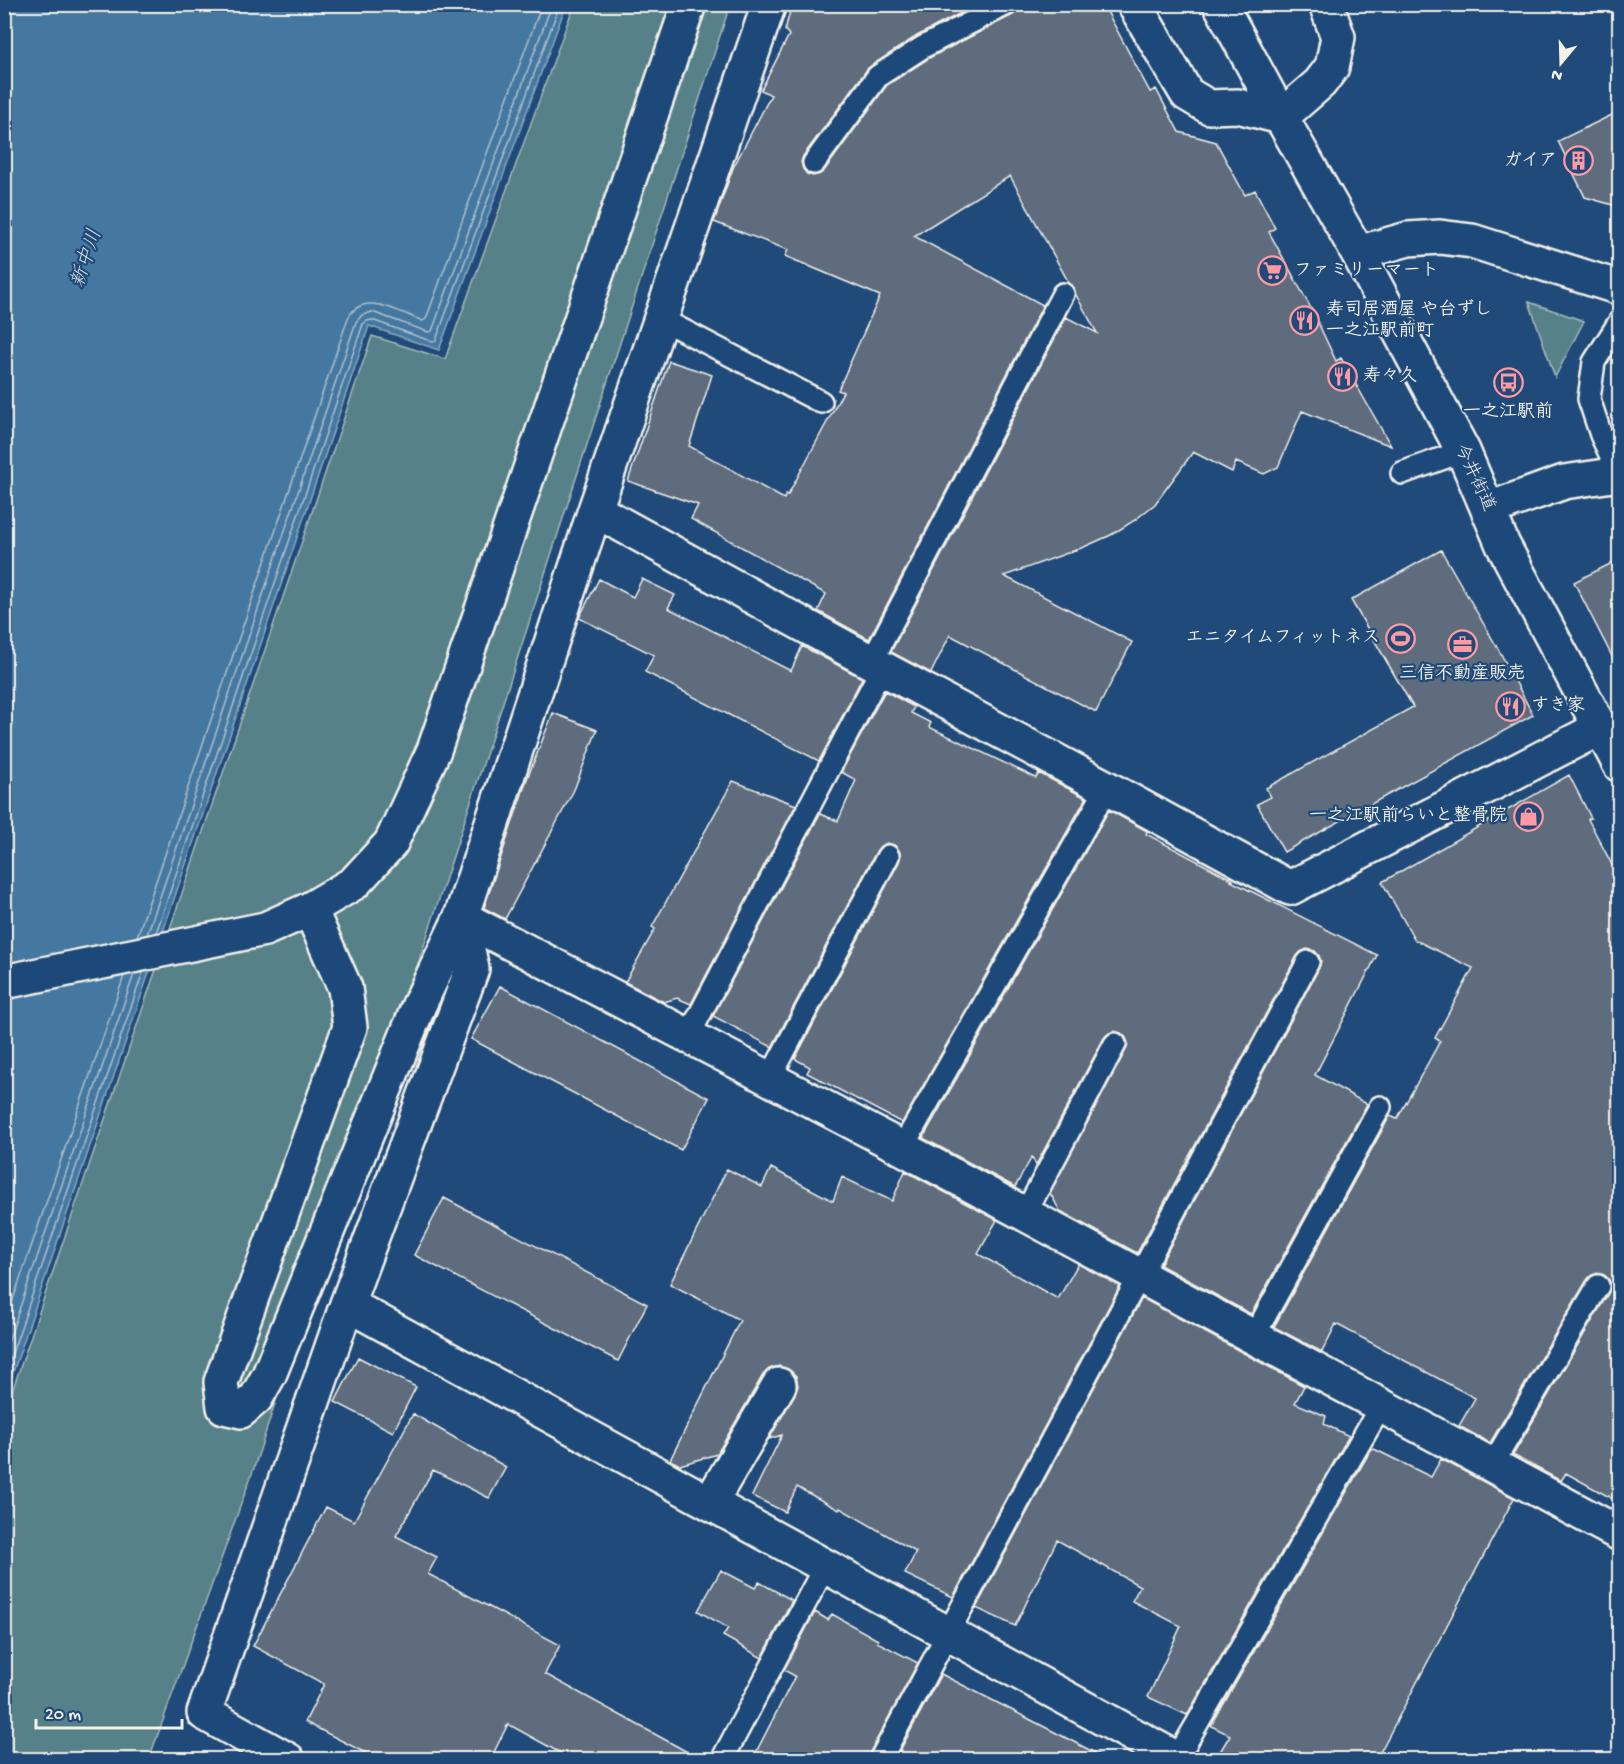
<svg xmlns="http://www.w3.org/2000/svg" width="1624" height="1764" viewBox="0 0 1624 1764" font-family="'Gochi Hand','Klee One',sans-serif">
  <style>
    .green { fill: #578188; stroke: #a6b9b8; stroke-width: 1.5 }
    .water { fill: #4478a1; stroke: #8aa8bd; stroke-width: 1.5 }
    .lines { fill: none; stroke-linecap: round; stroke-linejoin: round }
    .shore { stroke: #aec1cc; stroke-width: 1.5 }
    .building { fill: #5e6c7e; stroke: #f4f1e8; stroke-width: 1.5 }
    .lane-casing { stroke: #f4f1e8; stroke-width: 26 }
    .street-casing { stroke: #f4f1e8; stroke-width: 38 }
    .secondary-casing { stroke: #f4f1e8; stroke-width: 38 }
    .lane { stroke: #1f4a7a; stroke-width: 21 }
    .street { stroke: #1f4a7a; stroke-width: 33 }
    .secondary { stroke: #1f4a7a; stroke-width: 33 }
    .labels { text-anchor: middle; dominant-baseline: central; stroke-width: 4.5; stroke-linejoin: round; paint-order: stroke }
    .poi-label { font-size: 18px; font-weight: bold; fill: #f4f1e8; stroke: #1f4a7a; text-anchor: start }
    .street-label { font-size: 18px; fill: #f4f1e8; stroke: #1f4a7a }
    .water-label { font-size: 20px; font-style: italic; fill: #dadfdd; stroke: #1f4a7a }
  </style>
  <rect width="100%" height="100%" fill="#1f4a7a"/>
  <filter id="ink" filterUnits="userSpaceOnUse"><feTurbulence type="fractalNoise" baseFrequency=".0167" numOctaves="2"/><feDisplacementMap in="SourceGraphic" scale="12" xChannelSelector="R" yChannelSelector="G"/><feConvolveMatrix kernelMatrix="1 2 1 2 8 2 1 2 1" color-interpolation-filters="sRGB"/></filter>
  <g filter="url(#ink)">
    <path class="green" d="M574 5H730L254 1468 149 1759 5 1760V1412L372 336 445 359Z
      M1529 302 1584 321 1555 377Z"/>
    <path class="water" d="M5 5H566L439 350 369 326 5 1396Z"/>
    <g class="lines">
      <path class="shore" d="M156 933 363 324 367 321 372 320 433 342 436 340 560 4
        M147 935 356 322 362 315 372 312 428 332 432 331 552 4
        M137 937 348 318C363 289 400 313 423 321L426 319 542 4
        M4 1326 124 976
        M4 1354 134 974
        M4 1377 143 972"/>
    </g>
    <path class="building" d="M792 4H978L917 36 868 68 803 156 801 162 803 169 807 174 813 176 820 174 824 171 887 85 929 58 1013 15 1018 10 1020 4H1103L1150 92 1156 89 1179 132 1216 142 1245 195 1255 190 1275 228 1269 232 1313 312 1336 361 1341 358 1391 446 1302 411 1278 467 1264 474 1236 462 1232 472 1193 452 1155 504 1135 520 1111 535 1084 547 1004 576 1132 642 1096 712 950 635 931 673 891 652 1066 317 1097 333 1076 295 1074 288 1069 283 1010 176 914 236 1043 305 869 639 818 611 826 594 691 519 698 505 628 481 669 361 712 375 689 446 784 499 786 494 788 495 843 392 838 390 880 296 785 256 788 250 714 222 733 168 771 95 761 90 789 35 785 30Z
      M1620 111V207L1585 197 1558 141Z
      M1441 550 1501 654 1533 715 1284 852 1257 804 1271 797 1266 788 1413 707 1351 600Z
      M1620 559V672L1574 582Z
      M599 579 633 597 642 579 675 595 668 608 791 671 802 646 862 678 819 761 645 672 654 655 579 618Z
      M885 691 914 707 911 713 931 723 929 727 1036 778 1039 773 1086 798 902 1123 807 1073 810 1067 795 1059 899 862 901 855 898 849 894 845 887 843 881 846 877 850 772 1047 713 1016 820 814 838 821 856 780 841 772Z
      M553 713 597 730 574 790 505 919 484 908 527 779Z
      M1569 775 1591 818 1588 819 1620 880V1503L1566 1473 1561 1481 1513 1455 1609 1292 1611 1287 1609 1280 1604 1275 1598 1273 1592 1275 1587 1280 1490 1443 1459 1426 1475 1398 1336 1324 1322 1352 1274 1327 1390 1116 1397 1119 1440 1041 1435 1038 1473 968 1415 940 1382 882Z
      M733 781 796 805 691 1004 677 998 664 1002 625 982 655 929 652 927Z
      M1109 810 1147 831 1146 834 1233 880 1231 881 1377 955 1315 1075 1367 1104 1251 1314 1160 1265 1319 968 1321 961 1319 956 1315 951 1307 949 1301 952 1297 956 1137 1253 1060 1211 1050 1193 1126 1050 1128 1043 1126 1038 1121 1033 1114 1031 1108 1034 1104 1038 1036 1165 1032 1157 1015 1187 923 1138Z
      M500 986 709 1098 681 1150 471 1039Z
      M771 1168 833 1201 842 1177 892 1201 905 1171 997 1220 978 1254 1058 1299 1078 1264 1120 1286 953 1597 905 1574 916 1552 840 1508 839 1510 797 1487 785 1512 752 1496 782 1435 769 1439 795 1394 798 1386 796 1376 788 1369 779 1366 769 1369 763 1375 717 1454 680 1465 670 1460 740 1320 670 1284 727 1169 762 1187Z
      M444 1198 647 1304 618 1361 414 1255Z
      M1142 1298 1304 1386 1295 1403 1326 1416 1324 1424 1349 1436 1187 1715 1148 1697 1181 1626 1132 1601 1140 1586 1057 1540 1015 1626 976 1608Z
      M358 1357 416 1387 393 1432 335 1402Z
      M413 1414 506 1467 489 1498 433 1470 396 1536 437 1557 428 1574 560 1645 545 1674 702 1760H573L508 1724 490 1760H379L305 1722 324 1684 253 1646 326 1507 354 1521Z
      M1372 1448 1431 1477 1441 1459 1514 1498 1376 1760H1215L1230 1735 1211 1726Z
      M721 1570 755 1588 759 1582 792 1600 762 1658 723 1636 728 1628 698 1611Z
      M815 1612 828 1620 832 1614 878 1640 877 1642 918 1663 869 1754 867 1760H752L795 1676 784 1670Z
      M941 1674 1031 1720 1109 1760H895Z"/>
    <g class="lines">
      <defs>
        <path id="lane" d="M814 163 878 76 923 47 1007 4
          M661 319 821 402
          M1620 321 1594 362 1589 399 1601 435 1620 475
          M1402 473 1463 451
          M872 661 1063 294
          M689 1035 882 668
          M770 1078 888 856
          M902 1148 1107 788
          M1025 1214 1115 1044
          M1254 1336 1380 1107
          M1492 1465 1598 1286
          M722 1760 825 1566
          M880 1760 1308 962
          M1176 1760 1381 1406"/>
        <path id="street" d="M1134 4 1187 94 1209 107 1238 106 1281 117 1320 83 1332 67 1338 37 1326 4
          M595 510 882 668 1107 788 1290 888 1600 728
          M310 909 345 988 350 1027 221 1382 224 1407 241 1411 256 1398 269 1375 419 1005 461 917 595 510 769 4
          M461 917 902 1148 1620 1534
          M347 1304 1179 1760
          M710 1503 779 1385
          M288 1760 204 1713 347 1304 472 969 461 917"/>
        <path id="secondary" d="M1220 4 1281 117 1358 253 1463 451 1503 545 1620 765
          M1358 253 1408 239 1440 237 1472 241 1620 288
          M1489 509 1564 482 1620 474
          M4 982 265 929 310 909 354 883 391 843 434 750 689 4"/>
      </defs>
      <use href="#lane" class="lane-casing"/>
      <use href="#street" class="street-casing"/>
      <use href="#secondary" class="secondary-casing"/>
      <use href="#lane" class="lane"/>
      <use href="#street" class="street"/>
      <use href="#secondary" class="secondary"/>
    </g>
  </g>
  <defs>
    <symbol id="building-ring" viewBox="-11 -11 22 22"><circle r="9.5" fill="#1f4a7a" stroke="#ff9aa2" stroke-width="1.5"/><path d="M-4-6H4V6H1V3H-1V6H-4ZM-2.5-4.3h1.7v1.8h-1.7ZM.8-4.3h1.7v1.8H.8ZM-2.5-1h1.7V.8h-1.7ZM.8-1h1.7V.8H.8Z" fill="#ff9aa2"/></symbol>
    <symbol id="supermarket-ring" viewBox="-11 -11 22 22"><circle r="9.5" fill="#1f4a7a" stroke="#ff9aa2" stroke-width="1.5"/><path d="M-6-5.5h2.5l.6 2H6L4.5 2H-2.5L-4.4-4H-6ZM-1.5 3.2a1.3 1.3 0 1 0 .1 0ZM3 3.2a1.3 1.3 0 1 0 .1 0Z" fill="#ff9aa2"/></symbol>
    <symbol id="restaurant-ring" viewBox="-11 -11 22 22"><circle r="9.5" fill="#1f4a7a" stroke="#ff9aa2" stroke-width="1.5"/><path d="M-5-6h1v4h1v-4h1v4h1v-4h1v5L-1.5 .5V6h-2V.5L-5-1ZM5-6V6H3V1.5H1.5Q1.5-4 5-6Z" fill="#ff9aa2"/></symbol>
    <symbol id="bus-ring" viewBox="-11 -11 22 22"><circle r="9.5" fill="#1f4a7a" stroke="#ff9aa2" stroke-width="1.5"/><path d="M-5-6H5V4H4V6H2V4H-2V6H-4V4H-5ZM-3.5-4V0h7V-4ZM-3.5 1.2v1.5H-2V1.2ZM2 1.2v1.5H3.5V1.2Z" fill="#ff9aa2"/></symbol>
    <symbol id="stadium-ring" viewBox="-11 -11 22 22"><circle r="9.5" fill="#1f4a7a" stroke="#ff9aa2" stroke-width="1.5"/><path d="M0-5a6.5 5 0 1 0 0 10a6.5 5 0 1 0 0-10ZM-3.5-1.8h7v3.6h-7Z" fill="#ff9aa2"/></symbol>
    <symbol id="office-ring" viewBox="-11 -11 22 22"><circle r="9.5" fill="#1f4a7a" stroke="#ff9aa2" stroke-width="1.5"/><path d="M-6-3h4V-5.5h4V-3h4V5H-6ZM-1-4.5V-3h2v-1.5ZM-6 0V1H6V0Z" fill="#ff9aa2"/></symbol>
    <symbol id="shop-ring" viewBox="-11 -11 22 22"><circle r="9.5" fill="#1f4a7a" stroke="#ff9aa2" stroke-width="1.5"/><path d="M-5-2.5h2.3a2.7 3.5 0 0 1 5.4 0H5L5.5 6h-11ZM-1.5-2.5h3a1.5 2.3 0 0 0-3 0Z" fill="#ff9aa2"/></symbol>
  </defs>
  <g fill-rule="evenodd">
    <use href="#building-ring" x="1562" y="144" width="33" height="33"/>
    <use href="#supermarket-ring" x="1256" y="254" width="33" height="33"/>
    <use href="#restaurant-ring" x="1288" y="304" width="33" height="33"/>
    <use href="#restaurant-ring" x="1326" y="360" width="33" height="33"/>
    <use href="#bus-ring" x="1492" y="366" width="33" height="33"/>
    <use href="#stadium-ring" x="1384" y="622" width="33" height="33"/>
    <use href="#office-ring" x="1446" y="628" width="33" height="33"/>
    <use href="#restaurant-ring" x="1494" y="690" width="33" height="33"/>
    <use href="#shop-ring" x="1512" y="800" width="33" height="33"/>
  </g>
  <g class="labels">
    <g class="poi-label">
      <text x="1557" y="161" text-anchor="end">ガイア</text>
      <text x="1294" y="271">ファミリーマート</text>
      <text x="1326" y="310">寿司居酒屋 や台ずし<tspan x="1326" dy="21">一之江駅前町</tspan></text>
      <text x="1363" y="376">寿々久</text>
      <text x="1508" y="412" text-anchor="middle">一之江駅前</text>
      <text x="1380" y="638" text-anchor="end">エニタイムフィットネス</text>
      <text x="1462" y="674" text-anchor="middle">三信不動産販売</text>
      <text x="1531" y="706">すき家</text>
      <text x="1507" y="816" text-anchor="end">一之江駅前らいと整骨院</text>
    </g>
    <g class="street-label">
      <text transform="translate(1474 478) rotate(65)">今井街道</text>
    </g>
    <g class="water-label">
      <text transform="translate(88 259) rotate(-72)">新中川</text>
    </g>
  </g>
  <rect width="1624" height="1764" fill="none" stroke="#1f4a7a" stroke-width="24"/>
  <rect x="12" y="12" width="1600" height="1740" fill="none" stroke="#f4f1e8" stroke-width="2" filter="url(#ink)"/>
  <g transform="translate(1561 63) rotate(199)" stroke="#1f4a7a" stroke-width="4.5" paint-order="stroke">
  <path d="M0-4.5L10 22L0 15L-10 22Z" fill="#f4f1e8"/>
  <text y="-9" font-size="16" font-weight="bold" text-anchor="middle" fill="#f4f1e8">N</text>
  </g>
  <path d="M36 1719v9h146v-9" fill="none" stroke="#f4f1e8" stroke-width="3"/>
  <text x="45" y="1719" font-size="18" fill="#f4f1e8" stroke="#1f4a7a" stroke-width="4.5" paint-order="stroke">20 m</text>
</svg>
